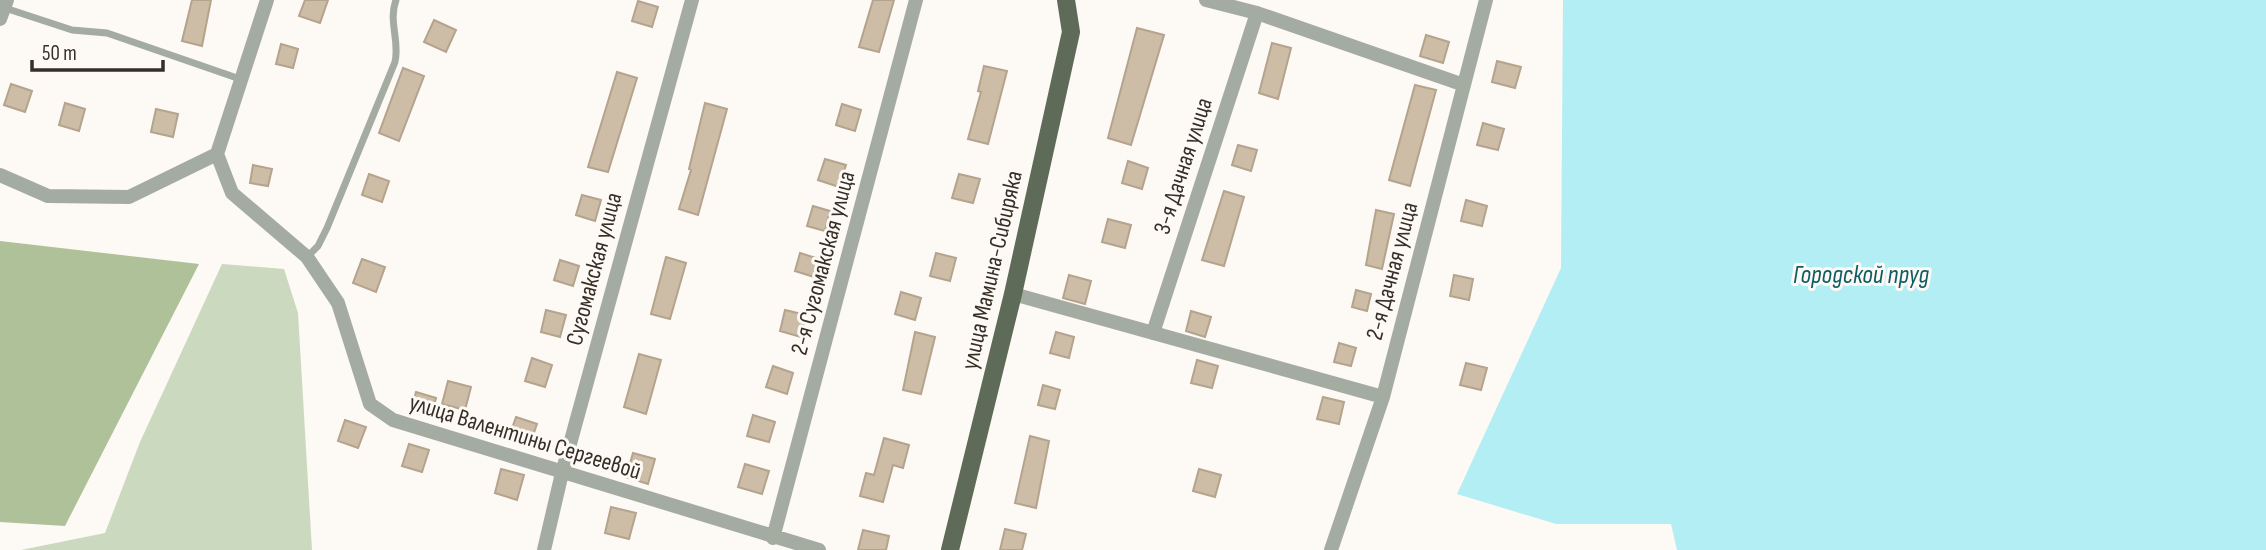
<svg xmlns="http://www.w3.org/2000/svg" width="2266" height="550" viewBox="0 0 2266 550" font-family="'Sofia Sans Condensed',sans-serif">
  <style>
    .green { fill: #cbd9be }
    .forest { fill: #aec199 }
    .water { fill: #b4eef5 }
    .building { fill: #cebda6; stroke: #b4a38d; stroke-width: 2 }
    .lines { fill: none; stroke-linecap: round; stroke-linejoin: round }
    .lane { stroke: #a4aca1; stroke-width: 7 }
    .street { stroke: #a4aca1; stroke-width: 14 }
    .primary { stroke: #5e6b59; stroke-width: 18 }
    .labels { text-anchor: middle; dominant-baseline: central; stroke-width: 6; stroke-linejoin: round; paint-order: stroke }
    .street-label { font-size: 24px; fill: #362f26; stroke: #fdf9f5 }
    .water-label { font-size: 26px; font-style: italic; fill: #0d5d65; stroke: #fdf9f5 }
  </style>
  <rect width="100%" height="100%" fill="#fdf9f5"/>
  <path class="green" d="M222 264 284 269 298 313 312 550H21L105 533 140 442Z"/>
  <path class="forest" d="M0 241 199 264 65 526 0 522Z"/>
  <path class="water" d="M1563 0H2266V550H1677L1671 524H1556L1457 494 1561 268Z"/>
  <path class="building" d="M192 0H211L202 46 182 41Z
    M305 0H328L320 23 299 16Z
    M873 0H894L879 52 859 47Z
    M638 1 658 7 652 27 632 21Z
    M434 20 456 30 446 52 424 42Z
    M1137 28 1164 35 1131 145 1108 138Z
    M1426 35 1449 42 1443 63 1420 56Z
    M1272 43 1291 48 1278 99 1259 93Z
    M281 44 298 49 293 68 276 64Z
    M1497 61 1521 67 1515 88 1492 82Z
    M984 66 1007 71 988 144 968 139 981 92 978 91Z
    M403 68 424 76 399 141 379 133Z
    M617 72 637 78 608 172 588 167Z
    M11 84 32 91 25 112 4 105Z
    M1415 85 1436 90 1410 186 1389 180Z
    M65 103 85 109 79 131 59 125Z
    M705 103 727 109 698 215 679 209 691 170 689 169Z
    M842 104 861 110 855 131 836 125Z
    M156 109 178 114 173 137 151 132Z
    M1483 123 1504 129 1498 150 1477 145Z
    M1238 145 1257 150 1251 171 1232 165Z
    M825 159 846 165 839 187 818 180Z
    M1128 161 1148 168 1142 189 1122 183Z
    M253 165 272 169 268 186 250 183Z
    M369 174 389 181 382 202 362 195Z
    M959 174 980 179 973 203 952 198Z
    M1224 191 1244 197 1224 266 1202 260Z
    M582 195 601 200 595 221 576 215Z
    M1466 200 1487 206 1482 226 1461 221Z
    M813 206 830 211 825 231 807 226Z
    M1376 210 1394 214 1382 269 1366 265Z
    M1108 219 1131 225 1125 248 1102 242Z
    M800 253 819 259 814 277 795 271Z
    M936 253 956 258 950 281 930 276Z
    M666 257 686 263 670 319 651 314Z
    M362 259 385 267 376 292 353 283Z
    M560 260 579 266 573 286 554 280Z
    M1069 275 1091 281 1085 304 1063 298Z
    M1454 275 1473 279 1469 300 1450 296Z
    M1356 290 1371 294 1367 311 1352 307Z
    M901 292 921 298 915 320 895 314Z
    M546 310 566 315 560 337 541 332Z
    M785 310 806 315 801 337 780 331Z
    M1191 311 1211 317 1205 337 1186 331Z
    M915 332 935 337 921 394 903 390Z
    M1056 332 1074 337 1069 358 1050 353Z
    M1339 343 1356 348 1351 366 1334 362Z
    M639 354 661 360 646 414 624 407Z
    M532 358 552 365 545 387 525 381Z
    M1197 360 1218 366 1212 388 1191 383Z
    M1466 363 1487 368 1481 390 1460 385Z
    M773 366 793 373 787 394 766 387Z
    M448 381 471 387 465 410 442 404Z
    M1043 385 1060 390 1055 409 1038 405Z
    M416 392 436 398 431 417 411 411Z
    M1323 397 1344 402 1339 424 1317 419Z
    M753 415 775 422 769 442 747 436Z
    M516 417 537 424 529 447 508 440Z
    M345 420 366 427 358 448 338 441Z
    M1030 436 1049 441 1036 508 1015 503Z
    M884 438 909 445 903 468 893 465 883 502 860 496 866 473 874 475Z
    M409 444 429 450 422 472 402 466Z
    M633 453 655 459 648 484 626 477Z
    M745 464 769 471 762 494 738 487Z
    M501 469 524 475 517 500 495 493Z
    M1199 469 1221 475 1215 497 1193 491Z
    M611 507 636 513 629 539 605 533Z
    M1005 529 1026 534 1022 550H1000Z
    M863 530 889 536 886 550H858Z"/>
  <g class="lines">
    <path class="lane" d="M5 8 72 30 107 33 240 79
      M307 257 318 246 327 228 395 62C400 41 388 21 396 0"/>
    <path class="street" d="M1206 0 1257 13 1464 85
      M0 19 7 0
      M217 154 267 0
      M0 175 48 196 129 197 217 154 232 193 307 257 338 303 370 404 393 420 819 550
      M1013 294 1383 397
      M1153 333 1257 13
      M773 538 916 0
      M544 550 562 473 692 0
      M1331 550 1383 397 1486 0"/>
    <path class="primary" d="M950 550 1013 294 1071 32 1066 0"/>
  </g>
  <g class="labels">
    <g class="street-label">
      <text transform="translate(1183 166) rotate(-72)">3-я Дачная улица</text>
      <text transform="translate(823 263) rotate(-75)">2-я Сугомакская улица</text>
      <text transform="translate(594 269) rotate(-75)">Сугомакская улица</text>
      <text transform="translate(992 270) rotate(-77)">улица Мамина-Сибиряка</text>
      <text transform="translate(1392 271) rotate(-75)">2-я Дачная улица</text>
      <text transform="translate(525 437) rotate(17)">улица Валентины Сергеевой</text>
    </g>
    <g class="water-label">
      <text x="1861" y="275">Городской пруд</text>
    </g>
  </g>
  <path d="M32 60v10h131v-10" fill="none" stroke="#362f26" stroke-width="3.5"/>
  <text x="42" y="60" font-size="21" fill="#362f26" stroke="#fdf9f5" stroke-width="5" paint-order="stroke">50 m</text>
</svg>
